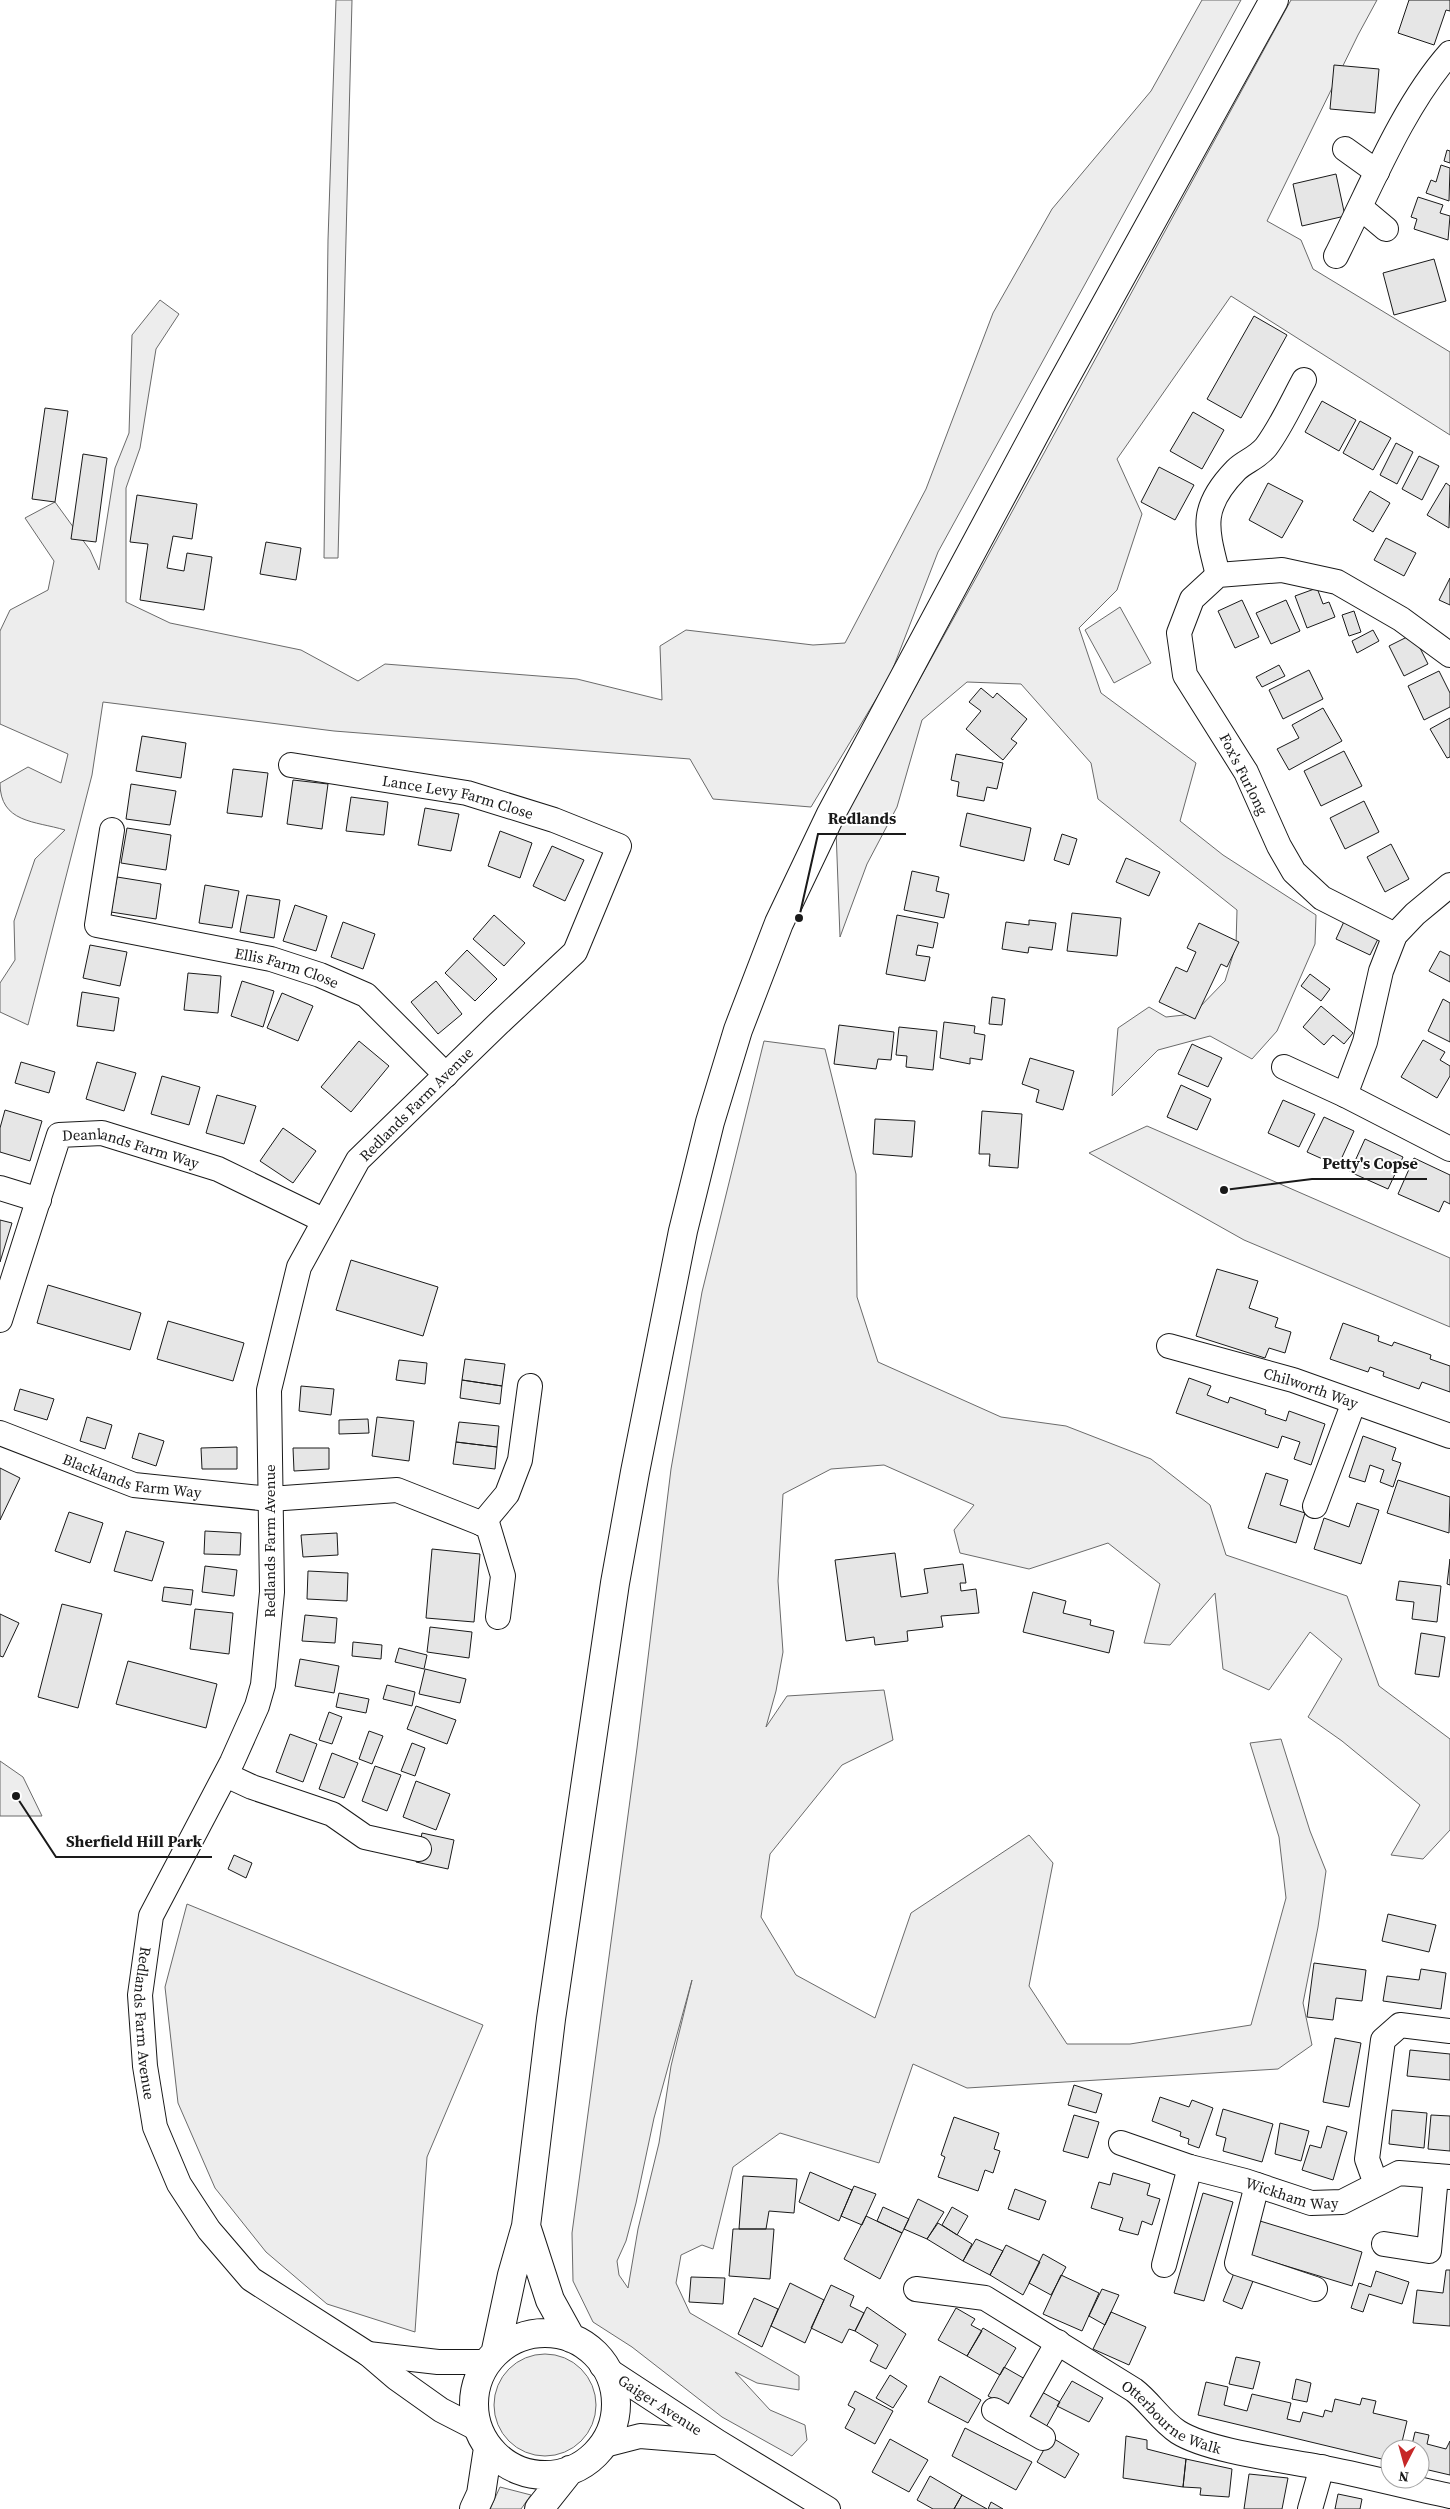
<svg xmlns="http://www.w3.org/2000/svg" width="1450" height="2509" viewBox="0 0 1450 2509" font-family="'Source Serif 4',serif">
  <style>
    .green { fill: #ededed; stroke: #6a6a6a; fill-rule: evenodd }
    .building { fill: #e6e6e6; stroke: #1a1a1a }
    .lines { fill: none; stroke-linecap: round; stroke-linejoin: round }
    .street-casing { stroke: #1a1a1a; stroke-width: 26 }
    .highway-casing { stroke: #1a1a1a; stroke-width: 30 }
    .street { stroke: #fff; stroke-width: 24 }
    .highway { stroke: #fff; stroke-width: 28 }
    .labels { text-anchor: middle; dominant-baseline: central; stroke-width: 4; stroke-linejoin: round; paint-order: stroke }
    .street-label { font-size: 15px; fill: #1a1a1a; stroke: #fff }
    .leader { fill: none; stroke: #1a1a1a; stroke-width: 2 }
    .callout-dot { fill: #1a1a1a; stroke: #fff; stroke-width: 2 }
    .callout-label { font-size: 16px; text-anchor: middle; font-weight: bold; fill: #1a1a1a; stroke: #fff; stroke-width: 4; stroke-linejoin: round; paint-order: stroke }
  </style>
  <rect width="100%" height="100%" fill="#fff"/>
  <path class="green" d="M336 0H352L338 558H324L328 240Z
    M1202 0H1241L938 552 890 676 811 807 713 799 690 759 334 731 103 702 92 775 28 1025 0 1012V983L15 960 14 921 35 859 65 830C35 821 0 823 0 783L28 767 61 783 68 754 0 724V631L10 610 48 590 54 561 25 518 55 502 90 550 99 570 115 468 129 433 132 335 160 300 179 314 156 349 140 448 126 488V602L170 623 301 650 358 681 385 664 577 679 662 700 660 646 686 630 813 645 845 643 926 489 993 313 1052 209 1151 91Z
    M1291 0H1377L1358 35 1267 221 1301 240 1313 269 1450 352V435L1231 296 1117 459 1142 514 1117 590 1079 628 1101 693 1196 763 1180 821 1223 855 1316 915 1315 944 1277 1031 1252 1059 1210 1036 1158 1050 1112 1096 1118 1028 1149 1007 1166 1017 1193 1014 1225 981 1236 945 1237 910 1098 799 1091 763 1021 684 967 682 922 720 897 807 867 864 840 937 836 830 977 576Z
    M1120 607 1151 663 1114 683 1085 630Z
    M764 1041 825 1049 856 1174 857 1297 878 1362 1001 1417 1066 1426 1151 1459 1210 1505 1226 1555 1347 1596 1379 1686 1450 1739V1830L1423 1859 1391 1855 1420 1805 1342 1741 1308 1717 1342 1659 1310 1632 1269 1690 1223 1669 1215 1593 1170 1645 1144 1643 1160 1584 1108 1543 1029 1569 960 1553 954 1530 974 1505 884 1465 831 1469 783 1494 778 1581 783 1652 776 1691 766 1727 787 1696 884 1690 893 1740 842 1765 770 1854 761 1917 796 1975 875 2018 911 1913 1029 1835 1053 1863 1029 1986 1067 2044H1130L1251 2025 1286 1898 1279 1837 1250 1743 1281 1739 1310 1831 1326 1871 1318 1927 1303 2003 1312 2045 1278 2069 967 2088 913 2064 879 2163 780 2133 733 2167 713 2249 702 2245 681 2255 676 2283 690 2313 799 2376V2390L757 2383 735 2372 770 2410 805 2425 807 2440 792 2456 722 2417 632 2347 593 2322 573 2281 572 2233 637 1748 671 1469 702 1292ZM692 1980 671 2066 659 2143 638 2229 628 2288 619 2275 617 2261 626 2241 636 2203 654 2118Z
    M1147 1126 1450 1258V1327L1244 1240 1089 1153Z
    M0 1761 23 1777 42 1816H0Z
    M187 1904 483 2025 427 2157 415 2332 327 2304 266 2252 215 2188 178 2103 165 1987Z
    M494 2405a51 51 0 1 1 102 0a51 51 0 1 1-102 0Z
    M500 2487 531 2495 521 2509H490Z"/>
  <path class="building" d="M1409 0H1450V11L1446 10 1434 45 1398 33Z
    M1334 65 1379 69 1375 113 1330 109Z
    M1447 150 1450 151V163L1444 161Z
    M1441 165 1450 168 1449 201 1426 193 1431 180 1436 182Z
    M1336 174 1345 216 1302 226 1293 184Z
    M1418 197 1443 205 1440 213 1450 216 1448 240 1414 229 1417 219 1411 217Z
    M1434 259 1446 301 1394 315 1383 273Z
    M1254 316 1287 335 1241 418 1207 399Z
    M1322 401 1356 420 1339 451 1305 432Z
    M45 408 68 411 55 502 32 499Z
    M1193 412 1224 430 1202 469 1170 451Z
    M1360 421 1391 438 1373 470 1343 453Z
    M1396 443 1413 452 1397 484 1380 475Z
    M83 454 107 458 96 542 71 539Z
    M1419 456 1439 466 1422 500 1402 489Z
    M1159 467 1194 485 1175 520 1141 502Z
    M1268 483 1303 501 1282 538 1249 520Z
    M1446 483 1450 486 1449 528 1427 515Z
    M1370 491 1390 503 1373 532 1353 520Z
    M137 495 197 504 192 539 173 536 167 568 184 571 187 553 212 557 204 610 140 600 148 544 130 542Z
    M1386 538 1416 553 1404 576 1374 560Z
    M266 542 301 548 296 580 260 574Z
    M1450 578V605L1439 600Z
    M1317 588 1323 604 1329 602 1335 617 1307 628 1295 596Z
    M1242 600 1259 637 1235 648 1218 611Z
    M1286 600 1300 631 1271 644 1256 613Z
    M1354 611 1361 632 1349 636 1342 615Z
    M1373 630 1379 641 1357 653 1352 641Z
    M1413 634 1428 664 1404 676 1389 646Z
    M1279 665 1285 676 1262 687 1256 677Z
    M1309 670 1323 699 1283 719 1269 690Z
    M1439 671 1450 693V707L1424 720 1408 686Z
    M981 688 993 698 997 693 1027 719 1011 739 1017 743 1003 760 966 729 981 711 969 702Z
    M1323 708 1342 741 1289 770 1277 749 1299 738 1292 725Z
    M1450 718V757L1447 758 1430 729Z
    M142 736 186 743 181 778 136 771Z
    M1344 751 1362 786 1321 806 1304 771Z
    M956 754 1003 763 997 789 987 787 984 801 957 796 959 782 951 780Z
    M233 769 268 773 262 817 227 813Z
    M293 780 328 784 322 829 287 824Z
    M131 784 176 791 170 825 126 819Z
    M351 797 388 802 384 835 346 831Z
    M1364 801 1379 832 1345 849 1330 818Z
    M425 808 459 814 451 851 418 845Z
    M967 813 1031 828 1024 861 960 846Z
    M127 828 171 835 166 870 121 863Z
    M500 831 532 843 520 878 488 866Z
    M1062 834 1077 839 1069 865 1054 860Z
    M1391 844 1409 879 1385 892 1367 857Z
    M552 846 584 860 565 901 533 886Z
    M1126 858 1160 872 1149 896 1116 882Z
    M912 871 939 877 936 891 949 894 944 918 904 910Z
    M117 877 161 884 156 919 111 912Z
    M205 885 239 891 232 928 199 923Z
    M247 895 280 900 274 938 240 932Z
    M295 905 327 916 316 951 283 941Z
    M1072 913 1121 918 1117 956 1067 951Z
    M494 915 525 943 504 966 473 939Z
    M897 915 938 923 933 948 918 945 916 955 930 957 925 981 886 974Z
    M1347 915 1380 935 1370 955 1336 939Z
    M1029 920 1056 923 1052 950 1029 947 1028 953 1002 949 1006 922 1029 925Z
    M343 922 375 934 363 969 331 957Z
    M1199 923 1239 942 1227 967 1221 964 1195 1019 1159 1002 1176 967 1187 972 1196 952 1187 948Z
    M90 945 127 952 120 986 83 978Z
    M467 950 497 979 475 1001 445 973Z
    M1440 951 1450 956V982L1429 971Z
    M188 973 221 976 218 1013 184 1010Z
    M1310 974 1330 989 1321 1001 1301 986Z
    M242 981 274 991 263 1027 231 1016Z
    M436 981 462 1014 438 1034 411 1002Z
    M82 992 119 998 114 1031 77 1026Z
    M282 993 313 1006 298 1041 267 1028Z
    M992 997 1005 999 1002 1025 989 1024Z
    M1443 999 1450 1003V1042L1428 1031Z
    M1321 1006 1353 1033 1344 1044 1333 1035 1324 1045 1303 1027Z
    M944 1022 975 1026 974 1033 985 1035 982 1060 970 1058V1064L940 1058Z
    M839 1025 894 1032 891 1060 878 1059 876 1069 834 1064Z
    M899 1027 937 1031 933 1070 906 1067 907 1056 896 1055Z
    M1423 1040 1445 1052 1440 1060 1450 1066V1076L1437 1098 1401 1077Z
    M359 1041 389 1066 351 1112 321 1087Z
    M1192 1044 1222 1058 1208 1087 1178 1074Z
    M1030 1058 1074 1071 1063 1110 1036 1102 1039 1090 1022 1084Z
    M21 1062 55 1072 49 1093 15 1083Z
    M97 1062 136 1073 124 1111 86 1099Z
    M162 1076 200 1087 189 1125 151 1114Z
    M1181 1085 1211 1099 1197 1130 1167 1117Z
    M217 1095 256 1106 244 1144 206 1133Z
    M1283 1100 1315 1114 1299 1147 1268 1133Z
    M5 1110 42 1121 30 1161 0 1152V1128Z
    M982 1111 1022 1114 1018 1168 989 1166 990 1154H979Z
    M1324 1117 1354 1131 1338 1166 1307 1152Z
    M875 1119 915 1121 912 1157 873 1154Z
    M283 1128 316 1151 293 1183 260 1161Z
    M1365 1139 1403 1157 1388 1189 1350 1172Z
    M1414 1158 1450 1175V1204L1444 1201 1439 1212 1398 1194Z
    M0 1220 12 1223 0 1262Z
    M351 1260 438 1287 423 1336 336 1310Z
    M1217 1269 1258 1281 1249 1308 1278 1318 1275 1327 1291 1332 1285 1353 1269 1348 1265 1358 1196 1336Z
    M48 1285 141 1313 130 1350 37 1323Z
    M168 1321 244 1343 233 1381 157 1359Z
    M1343 1323 1379 1336 1378 1341 1392 1346 1394 1342 1431 1355 1430 1359 1450 1366V1392L1422 1382 1419 1389 1383 1376 1384 1372 1370 1367 1368 1372 1330 1359Z
    M465 1359 505 1364 502 1386 462 1380Z
    M399 1360 427 1363 425 1384 396 1380Z
    M1189 1378 1211 1386 1207 1395 1228 1403 1230 1397 1266 1410 1265 1414 1286 1421 1289 1411 1325 1424 1311 1465 1294 1459 1300 1442 1282 1436 1278 1448 1176 1413Z
    M462 1380 502 1386 500 1404 460 1398Z
    M301 1386 334 1389 331 1415 299 1411Z
    M20 1389 54 1399 47 1420 14 1410Z
    M87 1417 112 1425 105 1449 80 1441Z
    M377 1417 414 1421 409 1461 372 1456Z
    M368 1419 369 1433 339 1434V1420Z
    M459 1422 499 1426 497 1447 456 1442Z
    M139 1433 164 1441 156 1466 132 1458Z
    M1363 1436 1396 1448 1392 1460 1401 1463 1393 1487 1380 1482 1384 1470 1370 1465 1365 1482 1349 1477Z
    M456 1442 497 1447 495 1469 453 1464Z
    M237 1447V1469H202L201 1448Z
    M293 1448H329V1469L294 1471Z
    M0 1468 20 1478 0 1520Z
    M1266 1473 1288 1480 1280 1505 1305 1513 1296 1543 1248 1528Z
    M1398 1480 1450 1497 1449 1533 1387 1513Z
    M1357 1503 1379 1510 1361 1564 1314 1549 1324 1518 1349 1527Z
    M69 1512 103 1523 90 1563 55 1551Z
    M126 1531 164 1542 152 1581 114 1571Z
    M205 1531 241 1533 240 1555 204 1554Z
    M337 1533 338 1555 303 1557 301 1535Z
    M432 1549 480 1554 474 1622 426 1618Z
    M895 1553 901 1597 928 1593 924 1569 963 1564 966 1583H960L961 1591 976 1589 979 1613 941 1616 943 1627 907 1631 908 1641 875 1645 874 1637 846 1641 835 1560Z
    M1450 1559V1585L1447 1584Z
    M205 1566 237 1570 234 1596 202 1592Z
    M308 1571 348 1573 347 1601 307 1599Z
    M1399 1581 1441 1586 1437 1622 1412 1619 1414 1602 1396 1600Z
    M164 1587 193 1590 191 1605 162 1601Z
    M1033 1592 1066 1601 1063 1613 1091 1620 1090 1625 1114 1631 1109 1653 1023 1632Z
    M62 1604 102 1614 78 1708 38 1697Z
    M195 1609 233 1613 229 1654 190 1649Z
    M0 1614 19 1623 3 1657 0 1656Z
    M305 1615 337 1618 335 1643 302 1641Z
    M430 1627 472 1632 469 1658 427 1652Z
    M1421 1633 1445 1637 1439 1677 1415 1674Z
    M353 1642 382 1645 381 1659 352 1656Z
    M399 1648 427 1655 424 1669 395 1662Z
    M300 1659 339 1666 334 1693 295 1686Z
    M128 1661 217 1684 206 1728 116 1704Z
    M425 1669 466 1679 460 1703 419 1694Z
    M387 1685 415 1692 412 1706 383 1699Z
    M339 1693 369 1699 366 1713 336 1707Z
    M416 1706 456 1720 447 1744 407 1729Z
    M329 1712 342 1717 332 1744 319 1740Z
    M369 1731 383 1736 372 1764 359 1759Z
    M290 1734 317 1744 303 1782 276 1772Z
    M412 1743 425 1748 415 1776 401 1771Z
    M332 1753 358 1763 344 1798 319 1789Z
    M375 1766 401 1775 387 1811 362 1801Z
    M416 1781 450 1794 436 1830 403 1817Z
    M422 1833 454 1840 448 1869 416 1862Z
    M234 1855 252 1863 246 1878 228 1869Z
    M1388 1914 1436 1925 1429 1952 1382 1941Z
    M1314 1963 1366 1970 1362 2001 1336 1998 1333 2020 1307 2017Z
    M1421 1969 1446 1973 1441 2009 1383 2001 1387 1976 1419 1980Z
    M1335 2038 1361 2043 1349 2107 1323 2102Z
    M1410 2050 1450 2054V2080L1407 2076Z
    M1074 2085 1102 2094 1096 2113 1068 2105Z
    M1160 2097 1189 2107 1192 2100 1213 2108 1199 2148 1188 2144 1189 2139 1180 2136 1181 2132 1152 2121Z
    M1223 2109 1273 2124 1262 2162 1223 2151 1226 2138 1216 2135Z
    M1392 2110 1427 2113 1424 2148 1389 2144Z
    M1074 2115 1099 2122 1088 2158 1063 2151Z
    M1431 2115 1450 2116V2151L1428 2149Z
    M954 2117 999 2133 994 2149 1000 2151 993 2173 985 2170 978 2191 938 2177 945 2157 941 2155Z
    M1280 2123 1309 2131 1301 2161 1275 2154Z
    M1327 2126 1347 2132 1333 2180 1302 2170 1310 2145 1321 2148Z
    M810 2172 852 2190 839 2221 799 2202Z
    M1113 2173 1150 2184 1147 2195 1160 2199 1152 2225 1142 2221 1138 2235 1119 2230 1123 2218 1091 2208 1099 2182 1110 2185Z
    M743 2176 797 2179 794 2213 769 2211 766 2229H739Z
    M854 2186 876 2194 862 2225 841 2216Z
    M1015 2189 1046 2201 1039 2220 1008 2209Z
    M1203 2193 1233 2202 1204 2301 1174 2293Z
    M918 2199 944 2212 927 2239 904 2229Z
    M883 2207 909 2219 902 2233 877 2221Z
    M952 2207 968 2216 957 2235 942 2225Z
    M866 2216 902 2233 880 2279 844 2259Z
    M1260 2221 1362 2252 1352 2286 1250 2255Z
    M938 2223 972 2244 963 2261 927 2239Z
    M733 2229H774L770 2279 729 2276Z
    M976 2239 1003 2251 990 2275 963 2261Z
    M1006 2245 1040 2262 1023 2295 990 2275Z
    M1043 2254 1066 2267 1051 2295 1029 2283Z
    M1446 2270H1450V2326L1413 2323 1417 2290 1443 2293Z
    M1376 2271 1409 2282 1402 2304 1369 2294 1363 2312 1351 2308 1359 2283 1371 2287Z
    M1234 2273 1253 2281 1242 2309 1223 2301Z
    M1061 2275 1099 2293 1082 2331 1043 2314Z
    M691 2277 725 2278 723 2304 689 2302Z
    M790 2283 824 2300 805 2343 771 2326Z
    M831 2285 854 2296 850 2306 864 2313 855 2331 849 2329 842 2343 811 2328Z
    M1102 2289 1119 2295 1105 2325 1089 2316Z
    M754 2298 778 2309 762 2347 738 2334Z
    M867 2307 906 2334 886 2369 870 2361 878 2345 855 2331Z
    M956 2308 975 2319 971 2325 982 2331 967 2356 938 2340Z
    M1111 2312 1146 2327 1129 2365 1093 2349Z
    M983 2328 1016 2348 1000 2375 967 2356Z
    M1236 2357 1260 2362 1253 2389 1229 2384Z
    M1004 2367 1025 2379 1009 2407 988 2396Z
    M890 2375 907 2386 893 2408 876 2398Z
    M940 2376 981 2400 968 2423 928 2402Z
    M1296 2379 1311 2383 1307 2402 1292 2399Z
    M1072 2381 1103 2398 1089 2422 1057 2406Z
    M1206 2382 1228 2387 1224 2405 1247 2411 1252 2394 1291 2403 1287 2419 1300 2422 1303 2412 1323 2417 1325 2410 1332 2412 1335 2399 1360 2405 1362 2398 1376 2401 1373 2413 1407 2421 1401 2446 1411 2449 1415 2432 1429 2435 1427 2444 1446 2449 1450 2441V2475L1420 2468V2449H1390V2461L1198 2415Z
    M855 2391 893 2411 875 2444 845 2428 855 2409 848 2405Z
    M1040 2391 1060 2402 1045 2429 1024 2417Z
    M965 2428 1032 2462 1016 2490 952 2456Z
    M1126 2436 1147 2440V2449L1186 2459 1183 2487 1123 2478Z
    M1051 2437 1079 2454 1065 2478 1037 2462Z
    M890 2439 928 2460 909 2492 872 2472Z
    M1186 2459 1232 2469 1229 2497 1200 2495 1201 2488 1183 2487Z
    M1249 2474 1288 2478 1282 2509H1244Z
    M930 2476 962 2495 954 2509H933L917 2500Z
    M1338 2494 1362 2499 1360 2509H1335Z
    M962 2495 987 2509H954Z
    M991 2502 1003 2509H988Z"/>
  <g class="lines">
    <defs>
      <g id="street">
        <path d="M1345 149 1377 172"/>
        <path d="M1361 208 1386 229"/>
        <path d="M1336 256C1369 191 1402 107 1450 53"/>
        <path d="M1218 575C1206 528 1199 508 1236 470 1245 461 1256 459 1266 447 1281 427 1292 402 1304 380"/>
        <path id="s1" d="M291 765 467 793 554 820 619 846 575 952 499 1023 358 1160 299 1267 269 1390 272 1592 263 1685 257 1706 232 1762 151 1916 140 1995 145 2066 155 2127 179 2184 209 2230 251 2279 368 2354 396 2378 441 2410 478 2429"/>
        <path id="s2" d="M112 830 97 925 271 959 320 975 366 995 446 1075"/>
        <path d="M1395 935 1322 898 1294 872 1279 846 1246 772 1185 675 1179 633 1192 599 1218 575 1282 570 1337 582 1401 619 1450 655"/>
        <path d="M1284 1067 1345 1095 1450 1149"/>
        <path d="M1345 1095 1365 1042 1381 971 1395 935 1415 914 1450 885"/>
        <path d="M0 1188 39 1200"/>
        <path id="s3" d="M0 1320 59 1135 102 1133 218 1169 323 1220"/>
        <path id="s4" d="M1169 1346 1293 1380 1450 1436"/>
        <path id="s5" d="M0 1433 134 1485 270 1499 397 1490 488 1526 503 1576 498 1617"/>
        <path d="M1315 1506 1354 1402"/>
        <path d="M482 1524 507 1494 520 1460 530 1386"/>
        <path d="M226 1775 252 1787 332 1814 365 1837 419 1849"/>
        <path id="s6" d="M1121 2143 1190 2167 1245 2181 1311 2203 1342 2202 1399 2173 1450 2177"/>
        <path d="M1376 2184 1367 2159 1383 2040 1400 2025 1450 2031"/>
        <path d="M1257 2185 1237 2263 1315 2289"/>
        <path d="M1384 2244 1429 2251 1436 2176"/>
        <path d="M1164 2265 1190 2167"/>
        <path id="s7" d="M916 2289 985 2298 1134 2390C1150 2402 1161 2421 1178 2432 1208 2451 1282 2460 1319 2467 1363 2475 1406 2487 1450 2496"/>
        <path d="M368 2354 438 2362H486"/>
        <path id="s8" d="M602 2366 718 2442 828 2509"/>
        <path d="M994 2410 1043 2438"/>
        <path d="M1013 2421 1058 2342"/>
        <path d="M605 2445 640 2436 714 2442"/>
        <path d="M1310 2509 1322 2467"/>
      </g>
      <path id="highway" d="M526 2226 550 2300 571 2338
        M474 2404a71 71 0 1 1 142 0a71 71 0 1 1-142 0Z
        M496 2350 512 2275 526 2226 551 2019 615 1583 635 1472 683 1231 710 1122 738 1030 779 923 831 814 1054 398 1274 0
        M474 2509 481 2494 488 2448
        M539 2509 570 2470"/>
    </defs>
    <use href="#street" class="street-casing"/>
    <use href="#highway" class="highway-casing"/>
    <use href="#street" class="street"/>
    <use href="#highway" class="highway"/>
  </g>
  <g class="labels">
    <g class="street-label">
      <text transform="translate(1244 774) rotate(63)">Fox's Furlong</text>
      <text stroke="none"><textPath href="#s1" startOffset="170">Lance Levy Farm Close</textPath></text>
      <text stroke="none"><textPath href="#s2" startOffset="291">Ellis Farm Close</textPath></text>
      <text transform="translate(416 1104) rotate(-45)">Redlands Farm Avenue</text>
      <text stroke="none"><textPath href="#s3" startOffset="268">Deanlands Farm Way</textPath></text>
      <text stroke="none"><textPath href="#s4" startOffset="148">Chilworth Way</textPath></text>
      <text stroke="none"><textPath href="#s5" startOffset="140">Blacklands Farm Way</textPath></text>
      <text transform="translate(269 1541) rotate(-90)">Redlands Farm Avenue</text>
      <text stroke="none"><textPath href="#s1" startOffset="1664">Redlands Farm Avenue</textPath></text>
      <text stroke="none"><textPath href="#s6" startOffset="179">Wickham Way</textPath></text>
      <text stroke="none"><textPath href="#s8" startOffset="70">Gaiger Avenue</textPath></text>
      <text stroke="none"><textPath href="#s7" startOffset="292">Otterbourne Walk</textPath></text>
    </g>
  </g>
  <path class="leader" d="M799 918L818 834H906M1224 1190L1312 1179H1427M16 1796L56 1857H212"/>
  <g class="callout-dot">
    <circle cx="799" cy="918" r="5"/>
    <circle cx="1224" cy="1190" r="5"/>
    <circle cx="16" cy="1796" r="5"/>
  </g>
  <g class="callout-label">
    <text x="862" y="824">Redlands</text>
    <text x="1370" y="1169">Petty's Copse</text>
    <text x="134" y="1847">Sherfield Hill Park</text>
  </g>
  <g transform="translate(1405 2464) rotate(186)"><circle r="24" fill="#ffffff" stroke="#a3a3a3"/>
  <path d="M0-4L9 19L0 12L-9 19Z" fill="#c62828"/>
  <text y="-8" font-size="14" font-weight="bold" text-anchor="middle" fill="#1a1a1a">N</text>
  </g>
</svg>
